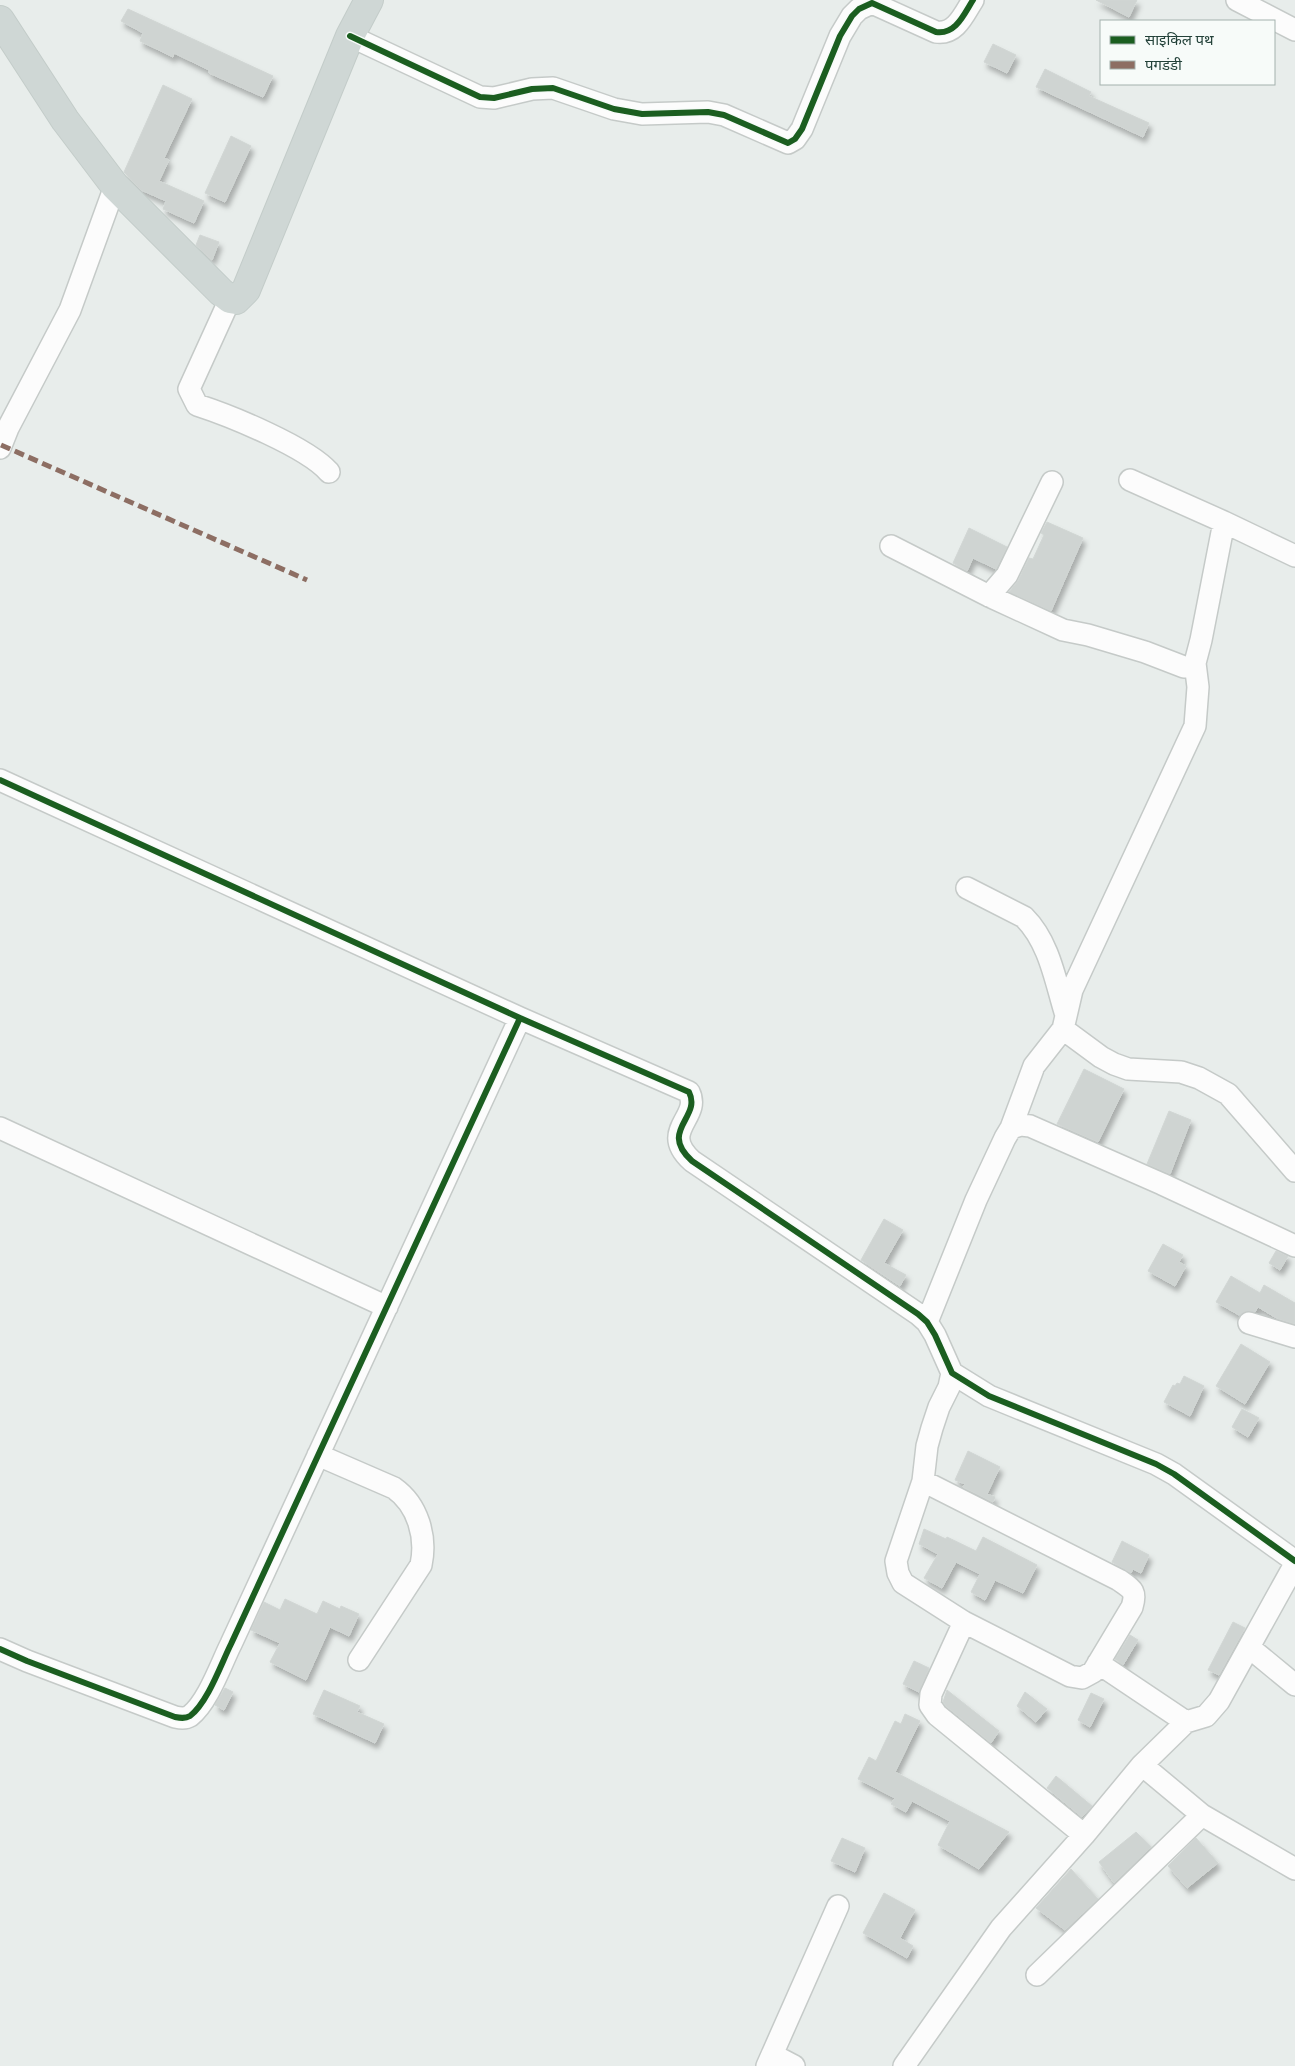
<svg xmlns="http://www.w3.org/2000/svg" width="1295" height="2066" viewBox="0 0 1295 2066" font-family="Karla,'Noto Sans Devanagari',sans-serif">
  <style>
    .building { fill: #cfd4d2; stroke: #d1d6d4; filter: url(#shadow) }
    .lines { fill: none; stroke-linecap: round; stroke-linejoin: round }
    .minor-casing { stroke: #c5cac8; stroke-width: 24 }
    .major-casing { stroke: #c3ccc9; stroke-width: 30 }
    .minor { stroke: #fcfcfc; stroke-width: 21 }
    .major { stroke: #cfd7d5; stroke-width: 28 }
    .quiet { stroke: #8d6e63; stroke-width: 5; stroke-dasharray: 10 5; stroke-linecap: butt }
    .cycleway-casing { stroke: #f7fbf9; stroke-width: 9 }
    .cycleway { stroke: #1b5e20; stroke-width: 6 }
  </style>
  <defs>
    <filter id="shadow"><feDropShadow dx="3" dy="5.5" stdDeviation="2.5" flood-color="#0004"/></filter>
  </defs>
  <rect width="100%" height="100%" fill="#e8edeb"/>
  <path class="building" d="M1096 0H1137L1129 17Z
    M128 9 273 76 263 97 209 73V70L174 53 173 57 140 41 143 33 121 21Z
    M993 44 1016 55 1007 73 984 62Z
    M1045 69 1091 92 1089 96 1149 123 1143 137 1036 87Z
    M163 85 192 99 164 158 169 160 159 181 204 201 194 223 163 209 166 201 141 190 124 172Z
    M231 136 251 146 225 202 205 193Z
    M200 235 219 242 212 260 196 245Z
    M1047 522 1083 538 1051 611 1009 592 1018 581 1029 558 1033 559 1044 535 1041 533Z
    M969 528 1007 547 996 569 973 558 967 571 953 563Z
    M1084 1069 1124 1089 1098 1142 1057 1124Z
    M1169 1111 1191 1120 1170 1174 1147 1164Z
    M884 1219 903 1230 884 1263 906 1275 900 1286 861 1260Z
    M1163 1244 1183 1255 1179 1262 1186 1266 1175 1286 1148 1271Z
    M1276 1251 1288 1256 1280 1270 1269 1263Z
    M1231 1276 1260 1293 1264 1285 1295 1303V1324L1278 1319 1258 1307 1255 1312 1247 1311 1239 1315 1216 1302Z
    M1241 1344 1270 1362 1245 1404 1216 1386Z
    M1184 1376 1204 1386 1190 1416 1164 1402 1173 1385 1175 1386 1177 1383 1180 1384Z
    M1242 1409 1259 1418 1248 1437 1232 1427Z
    M968 1451 1000 1467 987 1494 995 1497 993 1502 963 1487 965 1484 955 1480Z
    M924 1529 946 1539 947 1537 976 1551 983 1537 1037 1565 1023 1593 995 1580 985 1600 971 1592 980 1574 956 1562 942 1588 924 1578 938 1554 919 1544Z
    M1122 1541 1149 1555 1141 1573 1133 1569 1131 1573 1112 1562Z
    M285 1599 317 1614 323 1601 340 1609 341 1606 359 1614 349 1636 330 1627 306 1680 270 1662 280 1643 251 1630 264 1602 280 1610Z
    M1233 1622 1245 1628 1219 1675 1208 1670Z
    M1130 1635 1138 1640 1123 1665 1115 1659Z
    M914 1661 929 1668 919 1692 903 1684Z
    M225 1688 233 1692 224 1710 215 1705Z
    M324 1690 360 1706 357 1712 384 1724 375 1743 313 1714Z
    M947 1690 999 1731 991 1743 946 1706 943 1702Z
    M1025 1692 1047 1709 1036 1722 1017 1706Z
    M1091 1693 1104 1699 1090 1727 1078 1720Z
    M905 1714 920 1721 895 1772 1009 1832 979 1869 938 1845 950 1821 912 1801 906 1812 891 1804 895 1798 858 1779 869 1757 876 1761 895 1721 901 1724Z
    M1056 1776 1092 1806 1082 1817 1047 1788Z
    M1136 1832 1151 1847 1114 1883 1099 1862Z
    M842 1838 865 1848 855 1872 831 1861Z
    M1196 1838 1218 1863 1187 1888 1168 1866Z
    M1071 1869 1098 1899 1065 1930 1036 1908Z
    M884 1893 915 1910 900 1938 913 1946 907 1958 863 1933Z"/>
  <g class="lines">
    <defs>
      <path id="minor" d="M1237 0 1295 30
        M350 36 480 97 494 98 532 89 553 88 614 109 642 114 708 112 724 115 788 143 795 139 802 129 840 36 852 16 859 9 872 3 936 32C956 35 964 14 973 0
        M230 299 189 389 197 405C231 416 307 447 329 472
        M0 448 8 428 70 310 115 186
        M1130 480 1224 522 1295 556
        M891 546 989 596 1063 630 1088 635 1145 652 1184 667H1190L1195 663 1201 640 1224 522
        M989 596 1007 575 1052 482
        M0 780 520 1018 689 1092C702 1118 658 1130 692 1161L918 1314 927 1322 935 1335 952 1373 989 1396 1156 1464 1174 1474 1295 1561
        M967 888 1024 917C1049 942 1055 979 1065 1012
        M1063 1029 1101 1057 1114 1064 1128 1069 1181 1072 1199 1078 1228 1094 1295 1171
        M0 1128 387 1307
        M1011 1128 1034 1066 1063 1029 1072 990 1195 726 1198 687 1195 663
        M927 1322 976 1200 1005 1138 1011 1128 1021 1125 1030 1126 1162 1184 1295 1246
        M1249 1323 1295 1337
        M318 1455 394 1488C418 1505 427 1537 421 1565L359 1660
        M923 1481 1119 1580C1132 1589 1137 1591 1132 1607L1093 1672 1082 1678 1070 1676 964 1622 903 1583 898 1573 896 1561 923 1481 927 1446 932 1428 939 1407 949 1387 952 1373
        M964 1622 931 1694 930 1705 937 1715 1084 1835
        M1250 1648 1295 1685
        M0 1649 27 1661 175 1717C180 1718 185 1719 190 1716 208 1702 221 1664 231 1644L520 1018
        M1098 1663 1186 1722
        M1142 1765 1202 1815 1295 1869
        M1037 1975 1202 1815
        M773 2055 794 2066
        M767 2066 838 1906
        M904 2066 1001 1928 1084 1835 1142 1765 1186 1722 1206 1716 1219 1701 1295 1564"/>
      <path id="major" d="M0 20 65 120 115 186 221 292 230 299 236 300 246 290 350 36 369 0"/>
    </defs>
    <use href="#minor" class="minor-casing"/>
    <use href="#major" class="major-casing"/>
    <use href="#minor" class="minor"/>
    <use href="#major" class="major"/>
    <path class="quiet" d="M1 445 307 580"/>
    <defs>
      <path id="cycleway" d="M350 36 480 97 494 98 532 89 553 88 614 109 642 114 708 112 724 115 788 143 795 139 802 129 840 36 852 16 859 9 872 3 936 32C956 35 964 14 973 0
        M0 780 520 1018 689 1092C702 1118 658 1130 692 1161L918 1314 927 1322 935 1335 952 1373 989 1396 1156 1464 1174 1474 1295 1561
        M0 1649 27 1661 175 1717C180 1718 185 1719 190 1716 208 1702 221 1664 231 1644L520 1018"/>
    </defs>
    <use href="#cycleway" class="cycleway-casing"/>
    <use href="#cycleway" class="cycleway"/>
  </g>
  <rect x="1100" y="20" width="175" height="65" fill="#f7fbf9" stroke="#a3b1ad"/>
  <rect x="1110" y="36" width="25" height="8" fill="#1b5e20" stroke="#a3b1ad"/>
  <text x="1145" y="45" font-size="15" fill="#24423a">साइकिल पथ</text>
  <rect x="1110" y="61" width="25" height="8" fill="#8d6e63" stroke="#a3b1ad"/>
  <text x="1145" y="70" font-size="15" fill="#24423a">पगडंडी</text>
</svg>
